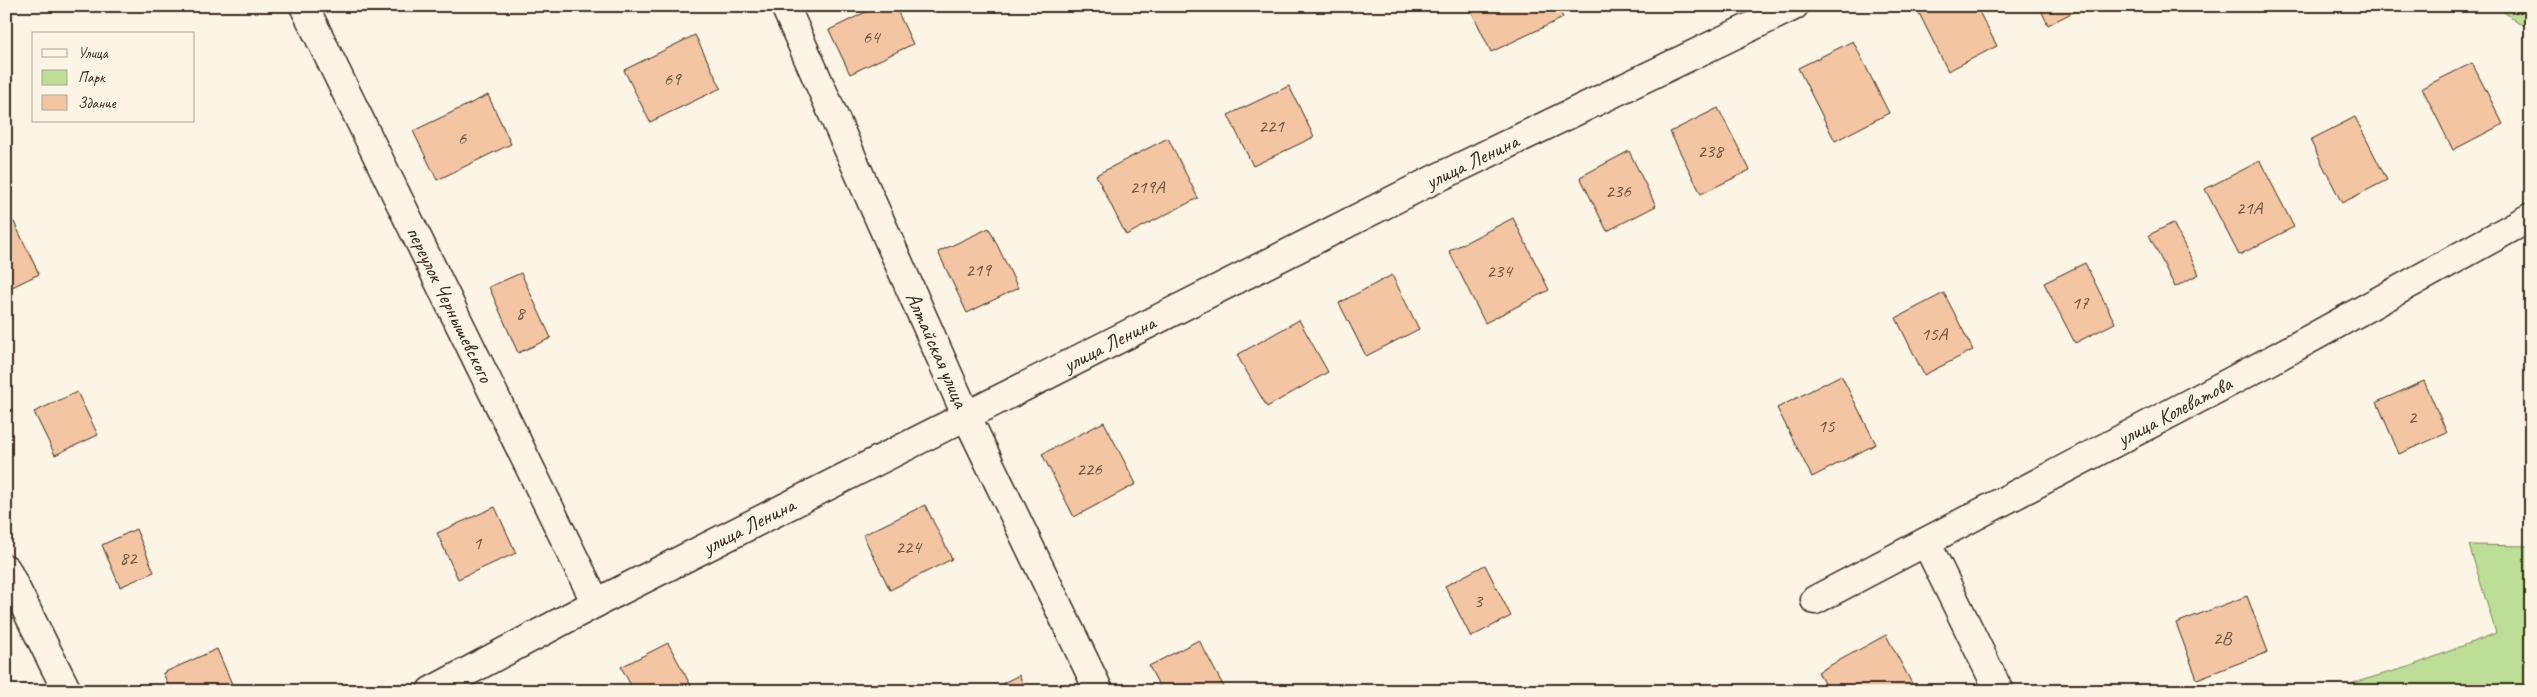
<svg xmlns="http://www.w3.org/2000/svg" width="2537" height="697" viewBox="0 0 2537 697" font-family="Caveat,sans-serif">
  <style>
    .green { fill: #bcde97; stroke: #7c845a }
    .building { fill: #f3c5a3; stroke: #3b2a1e }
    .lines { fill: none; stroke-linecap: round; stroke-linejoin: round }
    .minor-casing { stroke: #3b2a1e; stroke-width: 31 }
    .minor { stroke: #fcf5e5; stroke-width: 28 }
    .labels { text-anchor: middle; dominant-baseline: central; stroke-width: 4; stroke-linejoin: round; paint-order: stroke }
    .number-label { font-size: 19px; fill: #69513f }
    .street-label { font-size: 21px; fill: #3b2a1e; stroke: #fcf5e5 }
  </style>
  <rect width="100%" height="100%" fill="#fcf5e5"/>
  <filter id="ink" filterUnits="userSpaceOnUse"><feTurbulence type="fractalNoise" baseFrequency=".02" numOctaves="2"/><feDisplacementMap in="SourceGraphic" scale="10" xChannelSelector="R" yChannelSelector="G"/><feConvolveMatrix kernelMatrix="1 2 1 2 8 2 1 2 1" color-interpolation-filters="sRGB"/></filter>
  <g filter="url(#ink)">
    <path class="green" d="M2496 6H2531V28L2518 23Z
      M2469 545 2531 546V691H2344L2353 683 2411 666 2496 633Z"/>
    <path class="building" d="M878 6H895L913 44 850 74 829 30Z
      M1469 6H1558L1563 18 1491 52Z
      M1918 6H1976L1997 46 1948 71 1916 7Z
      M2039 6H2085L2048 25Z
      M695 35 721 88 650 122 624 70Z
      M1853 41 1889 113 1835 141 1798 68Z
      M2472 63 2503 124 2453 150 2422 88Z
      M1289 86 1314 137 1253 166 1228 115Z
      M488 95 511 144 437 180 413 131Z
      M1718 108 1750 170 1701 194 1670 132Z
      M2355 117 2387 180 2342 203 2310 140Z
      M1168 138 1198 198 1126 235 1096 175Z
      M1629 151 1656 206 1607 231 1580 177Z
      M2260 161 2294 227 2239 255 2205 189Z
      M1513 218 1549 290 1485 323 1449 251Z
      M14 222 39 274 6 290V226Z
      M2173 223 2199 274 2175 287 2149 235Z
      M989 228 1018 288 967 313 938 252Z
      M2085 263 2115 323 2075 343 2044 283Z
      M521 273 551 338 518 353 489 287Z
      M1392 275 1419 329 1366 356 1339 303Z
      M1944 293 1973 350 1924 375 1896 318Z
      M1299 320 1328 372 1267 407 1237 355Z
      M1841 375 1876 444 1812 477 1777 408Z
      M2424 381 2447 433 2399 454 2377 402Z
      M77 392 98 435 55 455 34 412Z
      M1104 422 1136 484 1074 517 1042 454Z
      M925 505 952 559 890 590 863 535Z
      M495 507 516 553 458 579 437 533Z
      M136 529 154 572 120 587 102 545Z
      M1485 565 1511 616 1471 637 1445 586Z
      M2247 596 2268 652 2197 679 2176 623Z
      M1886 635 1916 691H1828L1818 672Z
      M1199 640 1226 691H1162L1149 666Z
      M668 643 691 686 682 691H634L621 667Z
      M217 649 235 691H171L163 673Z
      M1019 675 1026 691H988Z"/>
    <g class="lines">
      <defs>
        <g id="minor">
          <path id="s1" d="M304 6 596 603"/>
          <path id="s2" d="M785 6 967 417 1099 691"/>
          <path d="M1926 542 1999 691"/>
          <path d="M6 569 67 691"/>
          <path id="s3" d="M1815 600 2268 362 2531 217"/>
          <path id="s4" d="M431 691 596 603 1431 181 1794 6"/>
        </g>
      </defs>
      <use href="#minor" class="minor-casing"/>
      <use href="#minor" class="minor"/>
    </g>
  </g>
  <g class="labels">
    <g class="number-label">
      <text x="871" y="37">64</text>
      <text x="672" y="79">69</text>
      <text x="1271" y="126">221</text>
      <text x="462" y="138">6</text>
      <text x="1710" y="151">238</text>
      <text x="1147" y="187">219А</text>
      <text x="1618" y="191">236</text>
      <text x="2249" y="208">21А</text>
      <text x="978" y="270">219</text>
      <text x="1499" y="271">234</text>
      <text x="2080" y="303">17</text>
      <text x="520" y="313">8</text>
      <text x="1934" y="334">15А</text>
      <text x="2412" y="417">2</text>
      <text x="1826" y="426">15</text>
      <text x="1089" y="469">226</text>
      <text x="477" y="543">1</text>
      <text x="908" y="547">224</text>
      <text x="128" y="558">82</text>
      <text x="1478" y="601">3</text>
      <text x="2222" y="638">2В</text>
    </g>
    <g class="street-label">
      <text stroke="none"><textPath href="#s4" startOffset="1168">улица Ленина</textPath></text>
      <text stroke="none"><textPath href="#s1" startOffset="332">переулок Чернышевского</textPath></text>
      <text stroke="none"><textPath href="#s4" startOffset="762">улица Ленина</textPath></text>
      <text stroke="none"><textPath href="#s2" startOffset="376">Алтайская улица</textPath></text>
      <text stroke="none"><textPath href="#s3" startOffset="406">улица Колеватова</textPath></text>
      <text stroke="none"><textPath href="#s4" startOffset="358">улица Ленина</textPath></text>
    </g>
  </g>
  <rect width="2537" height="697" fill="none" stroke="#fcf5e5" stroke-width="25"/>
  <rect x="12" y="12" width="2512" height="672" fill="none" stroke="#3b2a1e" stroke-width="2" filter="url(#ink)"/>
  <rect x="32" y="32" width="162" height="90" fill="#fcf5e5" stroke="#afa495"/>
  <rect x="42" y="49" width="25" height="8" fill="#fcf5e5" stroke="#afa495"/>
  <text x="78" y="58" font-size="15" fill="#3b2a1e">Улица</text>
  <rect x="42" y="70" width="25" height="15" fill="#bcde97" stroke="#afa495"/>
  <text x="78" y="82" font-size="15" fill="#3b2a1e">Парк</text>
  <rect x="42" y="95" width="25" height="15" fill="#f3c5a3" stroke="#afa495"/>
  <text x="78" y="108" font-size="15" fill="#3b2a1e">Здание</text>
</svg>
